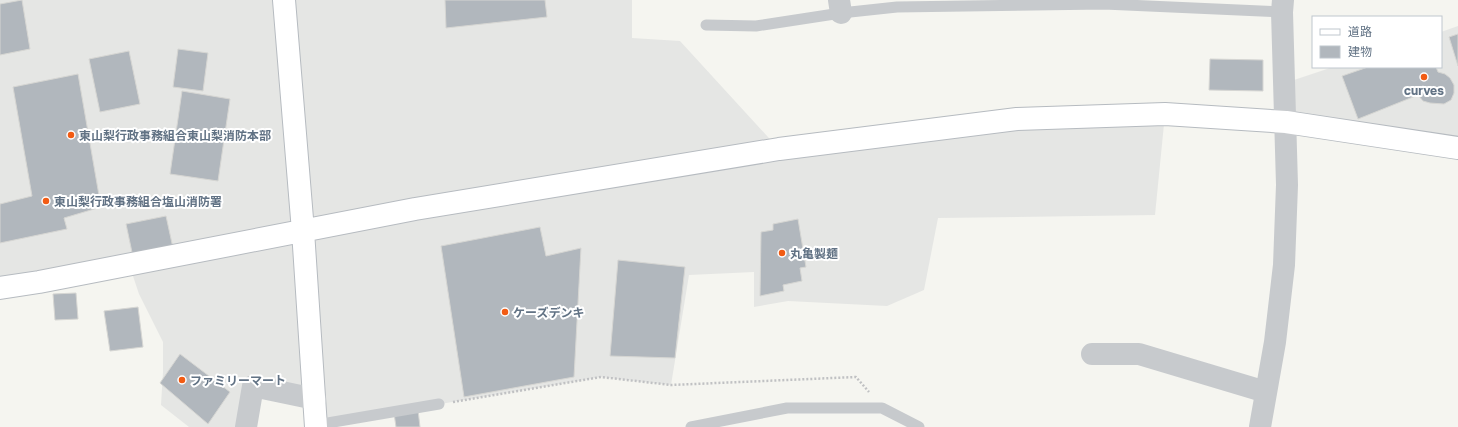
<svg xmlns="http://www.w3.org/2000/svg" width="1458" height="427" viewBox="0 0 1458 427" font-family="'Golos Text','Noto Sans JP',sans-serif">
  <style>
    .built { fill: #e5e6e4 }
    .building { fill: #b1b7bd; stroke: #d6d6d3 }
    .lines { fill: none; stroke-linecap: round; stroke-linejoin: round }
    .secondary-casing { stroke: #b6bbc0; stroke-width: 24 }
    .path { stroke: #c0c1c3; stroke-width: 2.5; stroke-dasharray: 2 2; stroke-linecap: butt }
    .lane { stroke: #c7cacd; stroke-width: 11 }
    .street { stroke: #c7cacd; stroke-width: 22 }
    .secondary { stroke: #fff; stroke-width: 22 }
    .poi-dot { fill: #f25b13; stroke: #fff; stroke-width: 1.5 }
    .labels { text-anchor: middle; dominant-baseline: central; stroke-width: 4; stroke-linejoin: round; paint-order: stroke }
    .poi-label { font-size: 12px; font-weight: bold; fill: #617284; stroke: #fff; text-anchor: start }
  </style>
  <rect width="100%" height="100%" fill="#f5f5f0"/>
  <path class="built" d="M0 0H632V38L680 41 779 149 1165 114 1155 215 938 218 924 290 887 306 788 301 754 307V272L689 275 671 385 601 377 316 425 315 399 254 386 246 427H189L161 405 163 372V342L139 294 129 264 0 288Z
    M1458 26V155L1286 122 1285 83 1333 67H1441V32Z"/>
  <path class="building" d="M22 0 30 49 0 55V4Z
    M445 0H545L547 17 446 28Z
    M1458 34V66L1449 37Z
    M178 49 208 53 203 91 173 87Z
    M129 51 140 104 100 112 89 59Z
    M1210 59 1263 60V91L1209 90Z
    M1368 67H1436L1438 72 1445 74 1450 78 1454 85V93L1451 100 1444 104 1430 103 1423 101 1418 95 1358 119 1342 76Z
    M78 74 101 207 64 218 67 229 0 243V204L32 196 13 87Z
    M182 91 230 99 218 181 170 174Z
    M166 216 173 248 133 257 126 224Z
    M798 219 806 267 800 268 802 281 783 285 784 291 760 296 761 232 773 230V224Z
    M540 227 546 256 581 248 574 377 464 397 441 246Z
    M618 260 685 267 675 358 610 356Z
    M76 293 78 319 55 320 53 294Z
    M138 307 143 347 110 351 104 311Z
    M180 354 230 392 208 424 160 383Z
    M418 410 420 427H396L394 413Z"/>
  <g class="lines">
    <defs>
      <path id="secondary" d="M284 0 303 231 316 427
        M0 288 39 282 415 209 779 149 1017 119 1165 114 1286 122 1458 148"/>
    </defs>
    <use href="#secondary" class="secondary-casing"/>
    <path class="path" d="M453 402 601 377 671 385 856 377 869 392"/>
    <path class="lane" d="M706 25 756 26 841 13 897 7 1104 4 1282 12
      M316 425 439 404
      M691 427 787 408H882L919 427"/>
    <path class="street" d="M839 0 841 13
      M1092 354H1139L1266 392
      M246 427 253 386 315 399
      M1260 427 1275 342 1284 265 1287 185 1282 12 1283 0"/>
    <use href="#secondary" class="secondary"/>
  </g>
  <g class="poi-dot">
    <circle cx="1424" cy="77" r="4"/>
    <circle cx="71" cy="135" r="4"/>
    <circle cx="46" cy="201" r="4"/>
    <circle cx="782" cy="253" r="4"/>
    <circle cx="505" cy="312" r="4"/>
    <circle cx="182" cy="380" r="4"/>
  </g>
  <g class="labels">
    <g class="poi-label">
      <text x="1424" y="90" text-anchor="middle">curves</text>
      <text x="79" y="135">東山梨行政事務組合東山梨消防本部</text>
      <text x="54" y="201">東山梨行政事務組合塩山消防署</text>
      <text x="790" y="253">丸亀製麺</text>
      <text x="513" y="312">ケーズデンキ</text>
      <text x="190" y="380">ファミリーマート</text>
    </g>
  </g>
  <rect x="1312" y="16" width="130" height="52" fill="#ffffff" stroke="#c0c7ce"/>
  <rect x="1320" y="29" width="20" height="6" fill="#ffffff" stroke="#c0c7ce"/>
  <text x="1348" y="36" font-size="12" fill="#617284">道路</text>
  <rect x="1320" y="46" width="20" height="12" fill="#b1b7bd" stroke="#c0c7ce"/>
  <text x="1348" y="56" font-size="12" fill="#617284">建物</text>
</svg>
